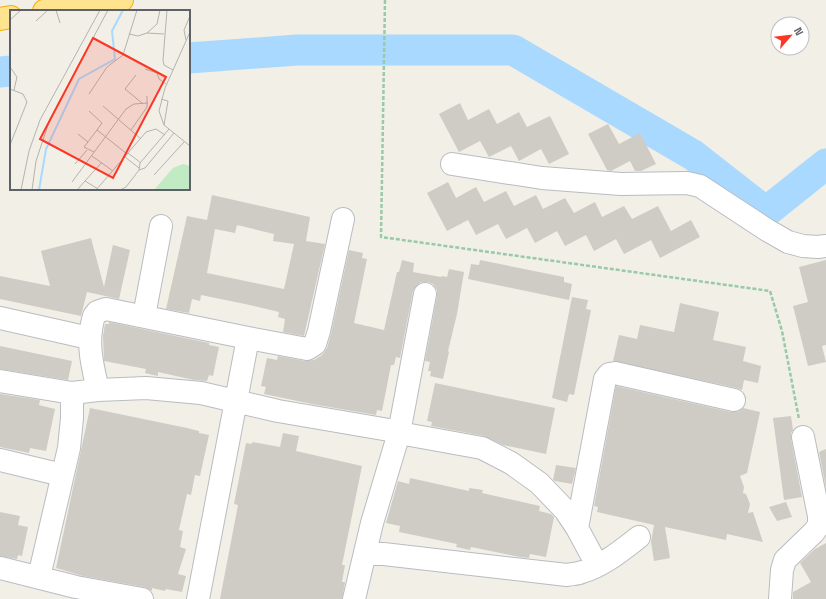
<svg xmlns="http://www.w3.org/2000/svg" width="826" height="599" viewBox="0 0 826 599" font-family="'Space Grotesk',sans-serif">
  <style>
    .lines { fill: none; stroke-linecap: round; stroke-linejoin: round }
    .river { stroke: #a9d9ff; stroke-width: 31 }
    .building { fill: #cfccc5; fill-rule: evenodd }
    .minor-casing { stroke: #b9bcc1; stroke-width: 24 }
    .highway-casing { stroke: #f8ad00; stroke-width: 24 }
    .path { stroke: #98caa7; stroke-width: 2.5; stroke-dasharray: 4 2; stroke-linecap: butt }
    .minor { stroke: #fff; stroke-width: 22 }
    .highway { stroke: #ffe490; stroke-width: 22 }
    .inset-river { fill: none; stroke: #a9d9ff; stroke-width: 2 }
    .inset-road { fill: none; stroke: #b3b3b0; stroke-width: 1 }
    .view { fill: #fb3624; fill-opacity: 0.15; stroke: #fb3624; stroke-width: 2 }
    .inset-edge { fill: none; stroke: #5e6268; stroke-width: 2 }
  </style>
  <rect width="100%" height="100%" fill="#f2efe7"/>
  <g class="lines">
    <path class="river" d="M189 58 297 50H513L693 155 766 212 826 164
      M0 72 11 71"/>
  </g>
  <path class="building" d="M460 103 468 120 489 109 497 124 519 112 527 127 550 116 569 154 549 164 541 149 519 161 511 146 489 157 480 141 459 152 439 114Z
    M608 124 619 144 640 133 656 164 641 171H635L630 161 611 171 607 170 588 134Z
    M448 182 456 198 476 187 484 202 506 191 514 206 536 195 543 209 565 198 574 213 595 202 602 217 624 206 632 219 658 206 671 231 691 220 700 237 660 258 651 240 624 254 616 239 594 251 586 235 565 246 557 231 535 243 527 228 506 239 498 224 476 235 468 220 447 231 427 193Z
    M212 195 310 217 306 241 325 244 304 336 283 332 285 319 278 317 279 312 245 304 201 295 200 301 192 299 189 313 166 309 187 216 207 220ZM237 225 274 234 273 241 294 244 284 289 207 273 215 229 235 233Z
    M91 238 104 287 113 245 130 250 119 299 87 292 81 316 0 299V276L50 286 41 251Z
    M349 250 363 253 362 258 367 259 354 323 384 330 397 272H399L402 260 414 263 413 272 441 277 442 276 447 277 449 269 464 272 457 314 448 351 449 352 443 379 430 376 431 371H428L430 362 425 361 437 296V290L433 284 428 282H421L416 286 413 291 400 358 396 357 394 365H391L382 411 377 410 376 415 312 404 264 394 266 387 261 386 267 358 277 360 278 356 305 361 314 360 322 355 327 348 331 334Z
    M480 260 564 277V282L572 284 569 300 468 279 471 264 479 265Z
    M826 260V345L822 346 826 362 808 366 793 306 808 302 799 267Z
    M572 297 588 300 586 309 591 310 574 395 569 394 567 402 552 398Z
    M680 303 719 312 713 340 746 347 743 361 761 366 758 383 744 380 742 390 737 388 613 361 619 335 637 339 640 325 674 332Z
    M109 322 209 343V345L219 347 213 376 209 375 207 381 194 380 158 372V376L145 373 146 369 104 361 103 336 105 324H109Z
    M0 346 72 361 68 380 0 369Z
    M435 383 555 408 546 454 503 445 484 436 431 426 432 422 427 421Z
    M616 386 731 412H738L743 408 760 412 747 473 740 476 744 487 743 493 746 494 750 504 748 513 753 512 763 542 727 534 726 540 665 527 670 558 654 561 651 542 654 525 597 512 598 507 594 506Z
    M0 394 40 400 39 405 55 409 46 451 30 448 29 453 0 447Z
    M90 408 187 428 199 431V433L209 435 200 476 195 475 191 495 187 494 179 530 183 531 180 547 186 549 178 574 186 576 182 592 166 589 165 591 152 588V591L144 587 83 576 56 568Z
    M791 416 793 430 791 433V439L802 497 784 500 773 418Z
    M283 433 299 436 296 451 362 466 342 565H345L342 582H345L342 599H220L238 505 234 504 246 443 252 444V442L280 447Z
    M826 449V488L819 452Z
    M556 465 576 468 572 484 555 481 553 480Z
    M410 478 469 491V488L483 490 482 493 540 506 539 511 551 514 554 517 546 557 530 554 529 558 520 557 471 547 470 550 456 547 457 544 399 532 400 526 386 523 398 481 409 484Z
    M786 502 792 517 777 521 769 507Z
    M0 512 20 516 18 525 28 527 22 556 18 555 17 559 0 556Z
    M826 543V599H793V592L811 582 800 563 815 549Z"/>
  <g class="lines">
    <defs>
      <path id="minor" d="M452 164 542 178 621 184 687 183 700 186 767 230 788 242 803 246 818 247 826 246
        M144 316 161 226
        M0 318 89 338
        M0 381 72 393 98 390 146 388 201 393 278 411 389 430 399 433 482 448 511 463 539 483 565 510 577 528 597 565
        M98 390C92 364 86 342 94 316L97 312 106 309 248 338
        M0 460 62 475
        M577 528 605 379 609 374 615 373 734 400
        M366 552 567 575C572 574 577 574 582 572 603 566 622 550 639 537
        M0 568 76 587 142 599
        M39 577 69 448 72 418V393
        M198 599 248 338 307 349 315 344 319 331 343 219
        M354 599 372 523 399 433 425 294
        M780 599 782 570 785 560 814 532 819 525V516L803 437"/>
      <path id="highway" d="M44 11 122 0
        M0 19 11 17"/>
    </defs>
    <use href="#minor" class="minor-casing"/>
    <use href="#highway" class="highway-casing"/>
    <path class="path" d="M385 0 381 237 770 291 782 331 799 419"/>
    <use href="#minor" class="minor"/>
    <use href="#highway" class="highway"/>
  </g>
  <g transform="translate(10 10)">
    <rect width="180" height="180" fill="#f2efe7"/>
    <path d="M173 154 180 156V180H144L163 158Z" fill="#c1ebc2"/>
    <path class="inset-river" d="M29 180 36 139 69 69 105 49 102 21 113 0"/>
    <path class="inset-road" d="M46 0 50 13M157 0 153 50 154 55 163 60M0 10 11 0M26 11 38 0M180 22 155 78 149 101 154 115 180 136M137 23 154 24M119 24 128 26 137 23 147 14 150 0M176 30 174 20 180 6M0 57 7 67 4 80M135 59 147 63 149 69 156 74M126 65 115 79 132 93M0 79 13 84 17 92 0 135M79 84 97 57 113 45 127 0M151 89 158 91 154 115M93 96 131 129M79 101 92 113 87 120 117 144M121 120 137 97V86M68 124 78 132M84 142 74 137 87 120M118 143 131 153M82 146 103 161M115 147 129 158M65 154 77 140M129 160 130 153 159 119M144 165 174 132M75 171 88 179M62 172 116 99 124 94 138 93M11 180 19 141 30 110 90 0M22 180 26 151 40 109 98 0M67 180 92 152M86 180 136 122 146 119 155 125M110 180 116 177 129 160 135 158 164 123"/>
    <path class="view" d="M83 28 156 67 103 168 30 129Z"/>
    <rect width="180" height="180" class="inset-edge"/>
  </g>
  <g transform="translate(790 36) rotate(62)"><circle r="19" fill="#ffffff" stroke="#bfc0c3"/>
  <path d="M0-3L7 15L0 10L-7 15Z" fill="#fb3624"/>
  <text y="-6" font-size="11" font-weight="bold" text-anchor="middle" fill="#5e6268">N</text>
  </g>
</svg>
